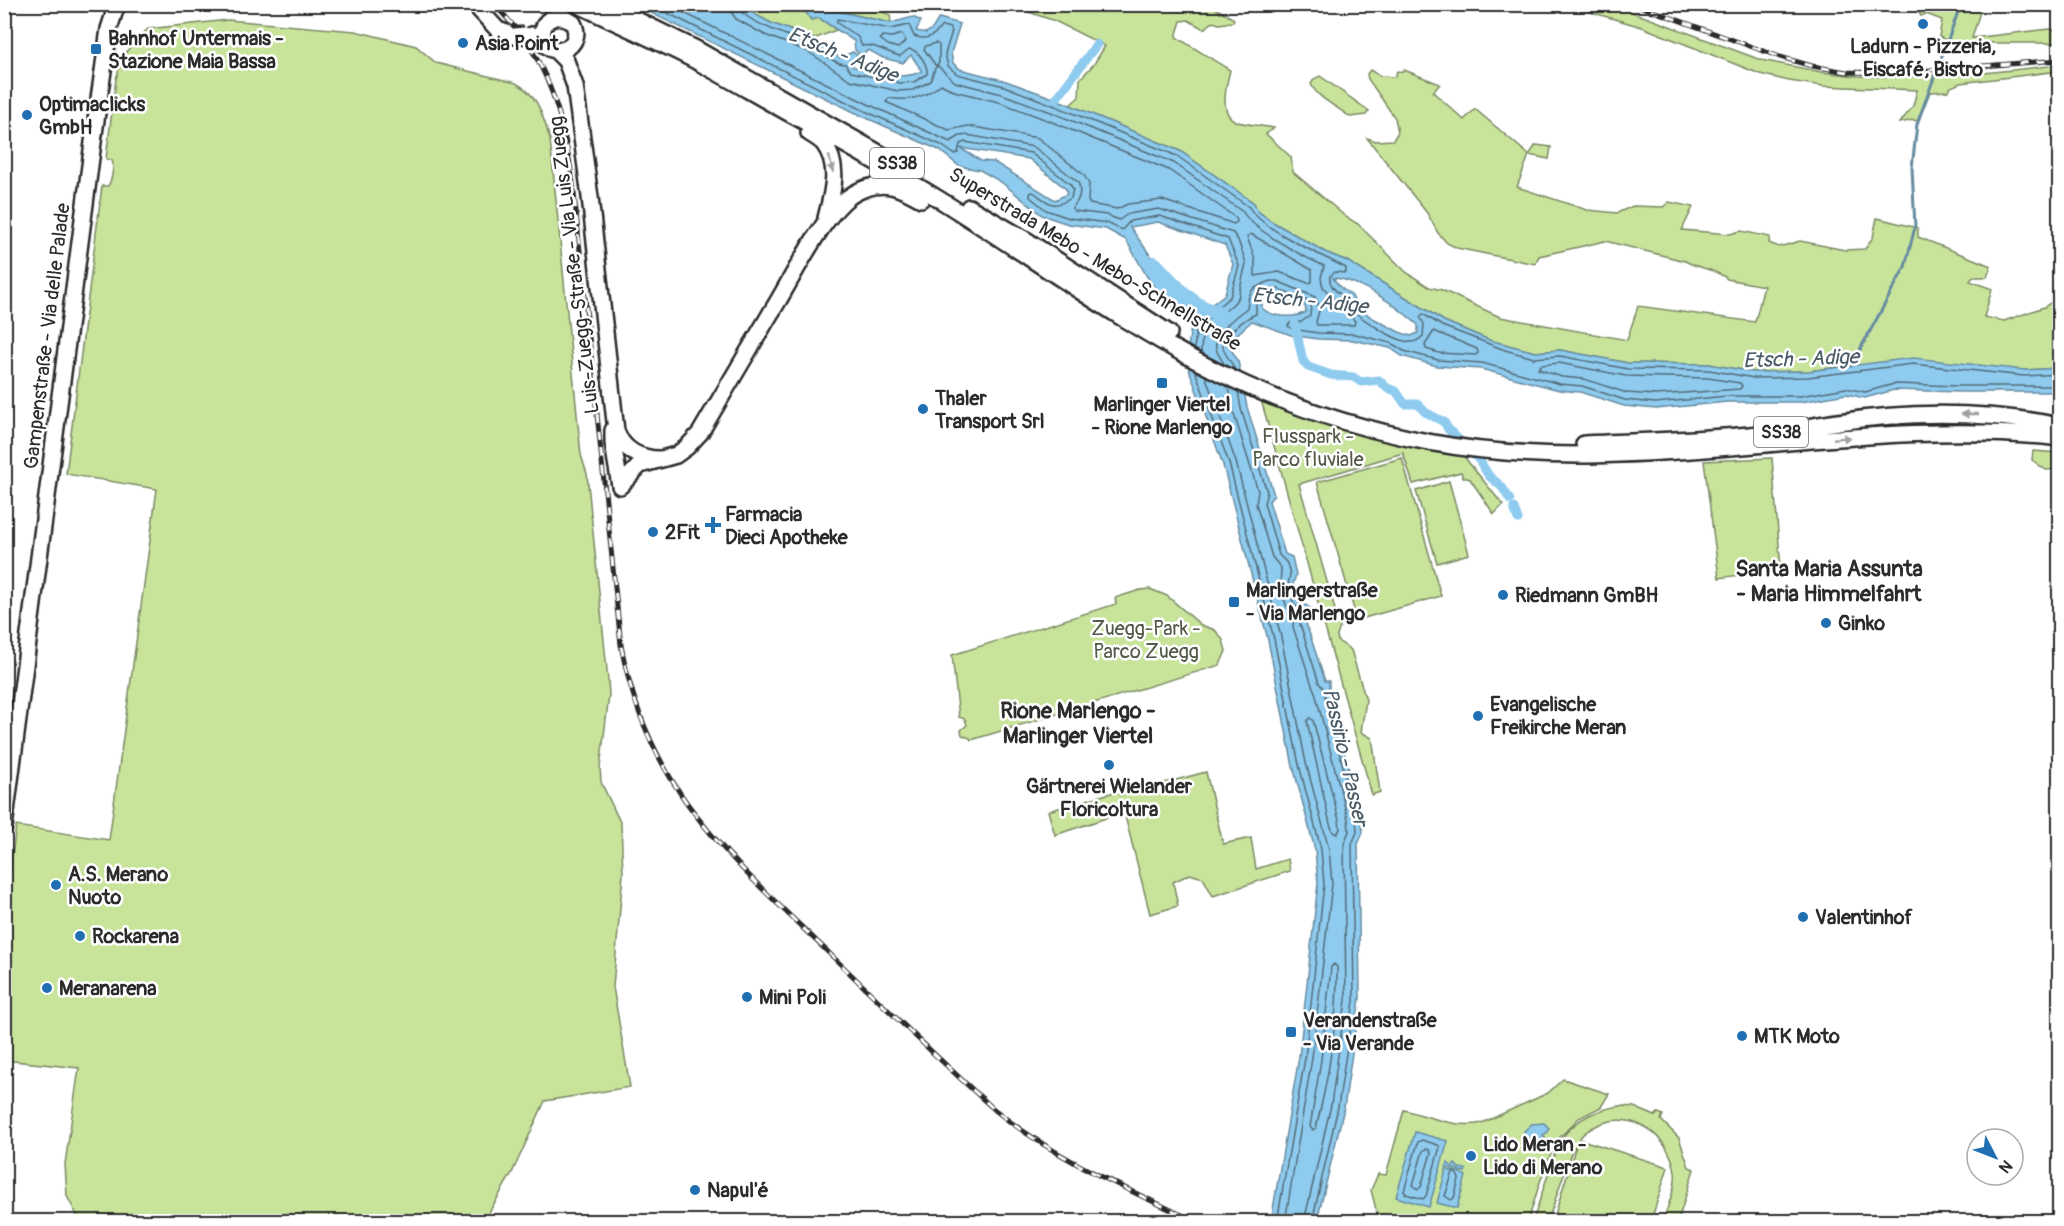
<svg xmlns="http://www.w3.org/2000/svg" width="2064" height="1226" viewBox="0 0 2064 1226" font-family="Pangolin,sans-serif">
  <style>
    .green { fill: #c8e49b; stroke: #7a8863; stroke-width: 1.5 }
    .water { fill: #8ecbee; stroke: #668ba0; stroke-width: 1.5; fill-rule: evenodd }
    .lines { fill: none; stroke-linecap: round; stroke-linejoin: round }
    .shore { stroke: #536b79; stroke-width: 1.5 }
    .stream { stroke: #668ba0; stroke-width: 3 }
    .canal { stroke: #8ecbee; stroke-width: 9 }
    .river { stroke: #8ecbee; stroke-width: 16 }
    .primary-casing { stroke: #2b2b2b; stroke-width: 20 }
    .trunk-casing { stroke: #2b2b2b; stroke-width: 20 }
    .primary { stroke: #fff; stroke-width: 15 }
    .trunk { stroke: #fff; stroke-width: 15 }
    .rail-casing { stroke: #2b2b2b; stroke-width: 5 }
    .rail { stroke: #fff; stroke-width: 3; stroke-dasharray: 9; stroke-linecap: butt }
    .primary-bridge-casing { stroke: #2b2b2b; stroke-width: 20; stroke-linecap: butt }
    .primary-bridge { stroke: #fff; stroke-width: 15 }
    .oneway { fill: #a0a0a0 }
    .poi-dot { fill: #1f6fb2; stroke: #fff; stroke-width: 2 }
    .labels { text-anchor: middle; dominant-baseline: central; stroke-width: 5; stroke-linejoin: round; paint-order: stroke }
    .shield { fill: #fff; stroke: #6b6b6b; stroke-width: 1.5 }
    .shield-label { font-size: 18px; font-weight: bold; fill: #2b2b2b }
    .poi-label { font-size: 20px; font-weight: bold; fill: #2b2b2b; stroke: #fff; text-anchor: start }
    .street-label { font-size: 20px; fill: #2b2b2b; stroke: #fff }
    .park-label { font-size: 20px; fill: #525947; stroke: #fff }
    .water-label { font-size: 21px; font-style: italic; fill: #495b66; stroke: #fff }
    .quarter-label { font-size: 22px; font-weight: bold; fill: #2b2b2b; stroke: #fff }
  </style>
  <rect width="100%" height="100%" fill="#fff"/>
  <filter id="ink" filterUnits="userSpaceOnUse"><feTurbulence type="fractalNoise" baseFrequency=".0167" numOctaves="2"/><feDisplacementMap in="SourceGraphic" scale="12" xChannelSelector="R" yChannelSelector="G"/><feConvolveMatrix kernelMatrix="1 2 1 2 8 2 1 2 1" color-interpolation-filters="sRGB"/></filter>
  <g filter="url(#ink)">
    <path class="green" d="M738 5H795L803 8 811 20 819 18 836 30 814 39 771 23Z
      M821 5H884L883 12 890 15 891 23 833 10Z
      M1014 5H1107L1121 11 1126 5H1210L1234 19 1233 22 1219 24 1213 22 1204 29 1188 20 1181 21 1176 37 1230 70C1227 84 1218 112 1235 121 1241 124 1265 126 1274 128L1266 134 1291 157 1293 172 1346 217 1358 224 1406 272 1429 287 1442 290 1500 317 1627 340 1638 306 1755 322 1764 286 1727 279C1719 270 1697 268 1685 261L1605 241 1539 256 1535 264 1457 248 1447 243 1438 233 1427 213 1367 138 1376 141 1393 140 1398 132 1395 118 1368 79 1367 74 1370 70 1380 76 1395 77 1397 71 1403 72 1404 70 1440 84 1433 92 1464 120 1475 109 1529 155 1536 145 1551 147 1549 159 1529 155 1517 187 1587 210 1617 213 1633 206 1663 207 1669 202 1693 207 1682 230 1730 234 1741 231 1770 237 1769 243 1779 247 1800 241 1845 250 1865 249 1873 237 1877 218 1918 228V237L1991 266 1987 277H1973L1970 281 1992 289 1984 317 2004 321 2044 307 2059 297V368L2025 370 1852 365 1809 371 1754 372 1709 364 1628 363 1560 350 1535 352 1489 340 1444 321 1347 261 1325 252 1271 221 1258 211 1254 203 1180 151 1070 105 1079 97 1080 79 1094 64 1105 46 1055 21 1017 8Z
      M1566 5H1613L1761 60 1821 72 1857 76 1887 77 1974 74 2059 65V71L1960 83 1951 87 1948 91 1930 92 1918 121 1913 120 1900 123 1913 106 1917 90 1823 86 1789 81 1760 74 1642 27Z
      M1927 5H1982L1972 38 2049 29 2059 30V43H1953L1939 37 1942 20 1926 14 1921 16 1919 13 1925 10Z
      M228 20 355 31 416 46 436 63 516 83C540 96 542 116 550 139L581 455 587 474 608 680 609 695 600 768 601 782 621 824 623 874 613 987 630 1087 545 1101 512 1173 484 1221H80L67 1196 65 1164 79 1068 5 1060 4 916 16 826 109 840 157 489 66 474 102 186H108C112 180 114 167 112 160L106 159 116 79 123 56 135 41 148 29Z
      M1320 76 1369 111 1366 115 1350 117C1338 107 1317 98 1311 84L1314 79Z
      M1260 396 1461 453 1503 505 1494 514 1470 479 1463 477 1461 472 1413 484 1403 453 1299 484 1340 627 1337 636 1338 641 1351 650 1366 700 1361 732 1372 738 1380 792 1372 795Z
      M2033 451 2059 453V469L2046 470 2032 460Z
      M1402 458 1441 596 1357 620 1317 482Z
      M1772 458 1781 569 1719 578 1704 461Z
      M1449 481 1469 554 1437 563 1416 491Z
      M1150 589 1167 596 1201 625 1215 630 1223 640 1226 651 1220 665 971 740 970 738 962 735 961 730 967 725 965 719 959 717 952 655 1116 604 1115 598 1140 590Z
      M1206 772 1223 844 1251 838 1256 869 1288 859 1290 871 1213 896 1203 878 1190 874 1173 882 1178 906 1150 914 1124 812 1055 835 1048 811 1118 791 1120 795Z
      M1563 1079 1609 1094 1601 1107 1579 1118 1556 1141 1540 1182 1528 1221H1379L1371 1190 1378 1174 1386 1175 1404 1110C1428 1116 1457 1129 1482 1123L1548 1093Z
      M1620 1106 1634 1107 1655 1116 1658 1113 1663 1115 1661 1120 1679 1138 1689 1167 1694 1169 1678 1221H1663C1667 1206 1677 1188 1675 1172 1670 1136 1633 1109 1598 1125 1590 1129 1584 1132 1579 1139L1668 1167 1651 1221H1553L1577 1142 1571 1153 1548 1221H1533L1557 1146C1570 1122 1593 1110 1620 1106Z"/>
    <path class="water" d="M635 5H738L771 23 814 39 840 58 853 52 858 56 852 66 868 71 872 69C890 74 904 80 922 71L911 55 903 63 883 58 869 50 860 55 855 50 854 41 819 18 811 20 803 8 795 5H820L833 10 891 23 913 17 921 21 916 31 926 33 933 28 939 18 960 24 951 53 953 63 960 69 1006 81 1056 99 1180 151 1254 203 1258 211 1271 221 1325 252 1347 261 1444 321 1489 340 1535 352 1560 350 1628 363 1709 364 1754 372 1809 371 1913 358 2025 370 2059 368V392H1961L1894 390 1865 398 1846 394 1801 402H1727L1656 409 1624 406 1580 392 1559 390 1481 369 1437 366 1402 356 1390 348 1353 340 1318 339 1291 335 1252 321 1235 336 1229 346 1238 361 1247 407 1274 495 1269 501 1285 554 1292 557 1296 575 1293 584 1299 601 1310 608 1311 613 1306 623 1325 681H1329V693L1361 816 1363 833 1358 844 1360 998 1344 1108 1317 1221H1271L1299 1057 1318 883 1315 850 1293 766 1268 640 1223 465 1186 361 1191 327 1149 280 1126 240 1106 229 1068 224 1042 215 1001 182 980 170 959 166 939 150 862 116ZM960 148 1029 159 1066 189 1067 194 1055 200 994 162 981 161ZM1158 222 1225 245 1233 264 1225 294 1211 305 1192 303 1163 273 1130 227ZM1333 278C1361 280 1397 306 1418 325V333L1411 336 1399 332 1371 317 1356 305 1352 296 1340 287ZM1275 294 1305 306 1306 312C1294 319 1271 317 1262 308V299Z
      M1544 1123 1549 1128 1548 1132 1543 1135 1545 1138 1533 1144V1138L1525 1137 1524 1131 1532 1124Z
      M1415 1132 1448 1141 1429 1207 1396 1197Z
      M1448 1163 1452 1167 1455 1164 1459 1168 1466 1169 1465 1172 1461 1171 1460 1173 1466 1176 1457 1208 1437 1203 1446 1170 1459 1172V1170L1446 1168Z"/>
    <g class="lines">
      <path class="shore" d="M649 4 865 111 941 145 954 154 958 153 960 144 965 142 1031 153 1070 184 1073 189 1071 198C1053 210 1049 203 1033 192L1030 193V197L1046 210 1069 218 1107 223 1122 230 1130 221 1160 216 1228 239 1239 266 1230 297 1213 311 1187 310V314L1197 326 1194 349
        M666 4 868 104 950 142 960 136 967 135 1034 147 1078 182C1082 192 1080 200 1072 208L1074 211 1107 215 1119 220 1128 214 1159 209 1233 233 1238 240 1246 263 1238 298 1233 304 1218 317 1203 320 1201 353
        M729 4 731 12 736 19 765 35 807 51 850 80 898 91 913 90 931 81 935 68 938 66 955 82 1002 94 1051 112 1174 163 1243 212C1253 230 1304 257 1324 266L1321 278 1323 287 1355 321 1354 325H1317L1316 322 1319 311 1318 303 1315 297 1277 281H1270L1253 289 1249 296 1247 308C1236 316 1213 333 1216 348 1217 354 1222 360 1225 365
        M737 4C739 21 794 37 809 44 822 50 830 63 845 64L851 72 900 83 914 82 927 74C928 65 919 50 909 49L900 56C887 53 874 43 862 46L858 37 837 23V19L890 29 909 25 914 36C927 41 934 36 942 26L950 28 952 31 945 54 948 66 957 74 1004 86 1053 105 1177 156 1249 207C1262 230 1322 255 1346 268V273L1335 272 1330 276C1328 287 1338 292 1345 298 1348 302 1349 306 1353 310 1363 320 1396 342 1411 342 1416 342 1420 339 1423 336L1424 324 1420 317 1423 314 1442 326 1505 350 1534 358 1560 356 1628 369 1709 370 1754 378 1808 377 1913 364 2024 376 2060 374
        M902 34 906 41 898 48 888 45 880 39 882 36 892 37Z
        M936 43 939 45V63L936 66 924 49 926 46Z
        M941 84 954 91 999 102 1047 120 1169 170 1236 218 1237 222 1234 224 1162 200 1128 204 1117 209 1090 204 1088 201 1089 184 1084 175 1038 138 968 126 949 130 886 102 889 98C909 102 926 97 941 84Z
        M1251 234 1312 270V282L1308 283 1279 272 1255 276V259L1247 237Z
        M1434 331 1477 349 1478 353 1476 355 1439 353 1426 349 1425 345Z
        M1559 363 1626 376 1708 378 1740 383 1742 386 1740 389 1656 395 1627 393 1584 379 1562 377 1538 369 1541 365Z
        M1234 369C1232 361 1224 355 1223 347 1221 336 1247 317 1256 314V300L1258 295 1276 288 1307 301 1311 305 1310 316 1301 322 1290 323 1288 326 1292 329 1318 333 1355 334 1391 343 1404 351 1438 360 1482 363 1560 384 1582 386 1625 400 1655 403 1727 396H1800L1846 388 1865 392 1894 384 1961 386H2060
        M1195 370 1229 463 1274 639 1299 765 1321 849 1324 884 1305 1058 1277 1222
        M1205 375 1236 462 1281 637 1306 763 1329 849 1332 884 1312 1058 1285 1222
        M1229 387 1233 411 1258 491 1256 504 1272 557 1281 568 1280 588 1287 607 1294 615 1293 627 1312 685 1315 692 1348 819 1349 831 1344 844 1346 1000 1331 1105 1304 1222
        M1238 391 1241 409 1267 492 1264 503 1279 555 1287 563 1290 574 1288 586 1294 604 1304 612 1300 624 1319 683 1323 688 1356 818 1357 832 1352 844 1354 1001 1338 1107 1312 1222
        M1310 718 1313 720 1339 820 1340 829 1337 834 1333 832 1330 824 1307 721Z
        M1334 964 1337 967C1338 1020 1329 1076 1316 1128L1313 1130 1310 1127 1321 1060 1331 967Z
        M1422 1140 1438 1145 1440 1147 1426 1196 1423 1199 1406 1194 1404 1191 1418 1142Z
        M1426 1149 1430 1150 1431 1153 1421 1187 1418 1189 1413 1185 1423 1151Z
        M1453 1172 1457 1174 1459 1179 1454 1198 1451 1200 1445 1196Z"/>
      <path class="stream" d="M1851 366 1905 267 1915 227 1912 168 1917 124 1961 4"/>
      <path class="canal" d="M1056 99 1097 44
        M1295 325 1303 361 1308 367 1331 375 1353 377 1361 382 1379 380 1387 388 1396 391 1405 404H1418L1425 412 1444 422 1448 429 1479 460 1489 476 1502 487 1510 500
        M1514 508 1518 519"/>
      <path class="river" d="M1154 264C1172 282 1192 309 1218 313"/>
      <defs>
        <path id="primary" d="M474 4 498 30 515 36
          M532 35 551 49 564 50C575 44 579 34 573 23L561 16C545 17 539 29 545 43
          M556 51 566 61 575 86 590 197 616 431C623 450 640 459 660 459
          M613 430V443L620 486
          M620 486 640 465 676 455 687 447 700 433 772 311
          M4 827 95 127 109 29 117 4"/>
        <path id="trunk" d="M577 4C618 24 660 42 700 63 733 81 765 100 798 118 844 144 891 170 937 198 1029 255 1119 322 1216 371 1282 404 1356 428 1428 442 1638 482 1850 414 2060 438
          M604 4 696 49 905 168
          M809 133C814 136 821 140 824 144 841 167 832 194 826 218
          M969 207 1026 240 1169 333
          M772 311C792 279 817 226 844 201 856 190 874 183 891 186 901 188 912 194 921 199
          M1584 444C1646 441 1708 440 1770 433 1793 431 1815 425 1838 422 1912 411 1986 411 2060 426"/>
      </defs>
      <use href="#primary" class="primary-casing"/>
      <use href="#trunk" class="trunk-casing"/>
      <use href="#primary" class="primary"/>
      <use href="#trunk" class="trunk"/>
      <defs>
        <path id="rail" d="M494 4C507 18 520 32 530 47 556 88 566 136 573 183L621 645C648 792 731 858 833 957 886 1008 939 1060 995 1110 1055 1159 1127 1189 1197 1222
          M1634 4 1780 57 1812 66 1847 72 1892 73 2060 60"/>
      </defs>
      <use href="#rail" class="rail-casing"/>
      <use href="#rail" class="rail"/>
      <defs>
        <path id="primary-bridge" d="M515 36 525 35"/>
      </defs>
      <use href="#primary-bridge" class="primary-bridge-casing"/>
      <use href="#primary-bridge" class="primary-bridge"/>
    </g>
    <defs><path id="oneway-solid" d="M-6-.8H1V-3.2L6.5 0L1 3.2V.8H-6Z" transform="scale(1.5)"/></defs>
    <g class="oneway">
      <use href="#oneway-solid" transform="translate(831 164) rotate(76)"/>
      <use href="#oneway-solid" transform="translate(1970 414) rotate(180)"/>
      <use href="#oneway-solid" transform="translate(1842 438) rotate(-5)"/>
    </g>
  </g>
  <g class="poi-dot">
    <circle cx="1923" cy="24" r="6"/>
    <circle cx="463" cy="43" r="6"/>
    <rect x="90" y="43" width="12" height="12" rx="3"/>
    <circle cx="27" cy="115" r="6"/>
    <rect x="1156" y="377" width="12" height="12" rx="3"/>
    <circle cx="923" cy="409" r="6"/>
    <path d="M710 516h6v6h6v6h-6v6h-6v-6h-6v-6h6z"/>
    <circle cx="653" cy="532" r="6"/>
    <circle cx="1503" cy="595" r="6"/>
    <rect x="1228" y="596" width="12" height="12" rx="3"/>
    <circle cx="1826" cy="623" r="6"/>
    <circle cx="1478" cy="716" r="6"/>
    <circle cx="1109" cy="765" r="6"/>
    <circle cx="56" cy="885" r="6"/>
    <circle cx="1803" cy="917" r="6"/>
    <circle cx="80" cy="936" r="6"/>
    <circle cx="47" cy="988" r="6"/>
    <circle cx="747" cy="997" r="6"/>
    <rect x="1285" y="1026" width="12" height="12" rx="3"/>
    <circle cx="1742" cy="1036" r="6"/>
    <circle cx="1471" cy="1156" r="6"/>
    <circle cx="695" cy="1190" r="6"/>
  </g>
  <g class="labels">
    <g class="shield">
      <rect x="870" y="148" width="54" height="30" rx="4.5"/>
      <rect x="1754" y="417" width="54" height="30" rx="4.5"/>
    </g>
    <g class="shield-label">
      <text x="897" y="163">SS38</text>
      <text x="1781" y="432">SS38</text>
    </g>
    <g class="poi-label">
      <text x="108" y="38">Bahnhof Untermais -<tspan x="108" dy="23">Stazione Maia Bassa</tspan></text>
      <text x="475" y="43">Asia Point</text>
      <text x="1923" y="46" text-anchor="middle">Ladurn - Pizzeria,<tspan x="1923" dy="23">Eiscafé, Bistro</tspan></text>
      <text x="39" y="104">Optimaclicks<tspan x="39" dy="23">GmbH</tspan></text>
      <text x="935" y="398">Thaler<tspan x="935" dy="23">Transport Srl</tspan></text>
      <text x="1162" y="404" text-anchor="middle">Marlinger Viertel<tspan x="1162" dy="23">- Rione Marlengo</tspan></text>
      <text x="725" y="514">Farmacia<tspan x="725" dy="23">Dieci Apotheke</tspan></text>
      <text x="665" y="532">2Fit</text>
      <text x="1246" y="590">Marlingerstraße<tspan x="1246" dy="23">- Via Marlengo</tspan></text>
      <text x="1515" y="595">Riedmann GmBH</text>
      <text x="1838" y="623">Ginko</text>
      <text x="1490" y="704">Evangelische<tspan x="1490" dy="23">Freikirche Meran</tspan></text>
      <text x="1109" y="786" text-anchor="middle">Gärtnerei Wielander<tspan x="1109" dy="23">Floricoltura</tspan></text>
      <text x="68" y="874">A.S. Merano<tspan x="68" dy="23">Nuoto</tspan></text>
      <text x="1815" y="917">Valentinhof</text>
      <text x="92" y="936">Rockarena</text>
      <text x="59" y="988">Meranarena</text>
      <text x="759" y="997">Mini Poli</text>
      <text x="1303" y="1020">Verandenstraße<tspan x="1303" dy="23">- Via Verande</tspan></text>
      <text x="1754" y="1036">MTK Moto</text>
      <text x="1483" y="1144">Lido Meran -<tspan x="1483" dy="23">Lido di Merano</tspan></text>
      <text x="707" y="1190">Napul'é</text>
    </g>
    <g class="street-label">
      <text transform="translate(1095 259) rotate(31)">Superstrada Mebo - Mebo-Schnellstraße</text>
      <text transform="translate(574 265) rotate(-97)">Luis-Zuegg-Straße - Via Luis Zuegg</text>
      <text transform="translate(47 336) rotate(-83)">Gampenstraße - Via delle Palade</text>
    </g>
    <g class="park-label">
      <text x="1308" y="436">Flusspark -<tspan x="1308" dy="23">Parco fluviale</tspan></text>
      <text x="1146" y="628">Zuegg-Park -<tspan x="1146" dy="23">Parco Zuegg</tspan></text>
    </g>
    <g class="water-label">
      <text transform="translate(843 55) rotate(22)">Etsch - Adige</text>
      <text transform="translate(1310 301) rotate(6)">Etsch - Adige</text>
      <text transform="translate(1801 359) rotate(-2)">Etsch - Adige</text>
      <text transform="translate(1345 757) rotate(77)">Passirio - Passer</text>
    </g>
    <g class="quarter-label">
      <text x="1829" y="569">Santa Maria Assunta<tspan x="1829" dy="25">- Maria Himmelfahrt</tspan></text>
      <text x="1078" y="711">Rione Marlengo -<tspan x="1078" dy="25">Marlinger Viertel</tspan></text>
    </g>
  </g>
  <rect width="2064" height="1226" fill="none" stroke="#fff" stroke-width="24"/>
  <rect x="12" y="12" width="2040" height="1202" fill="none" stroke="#2b2b2b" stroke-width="2" filter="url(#ink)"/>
  <g transform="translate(1995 1157) rotate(132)"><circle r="28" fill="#ffffff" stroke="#aaaaaa" stroke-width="1.5"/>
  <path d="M0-4.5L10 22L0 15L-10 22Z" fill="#1f6fb2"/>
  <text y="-9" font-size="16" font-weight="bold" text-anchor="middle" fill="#2b2b2b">N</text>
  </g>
</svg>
